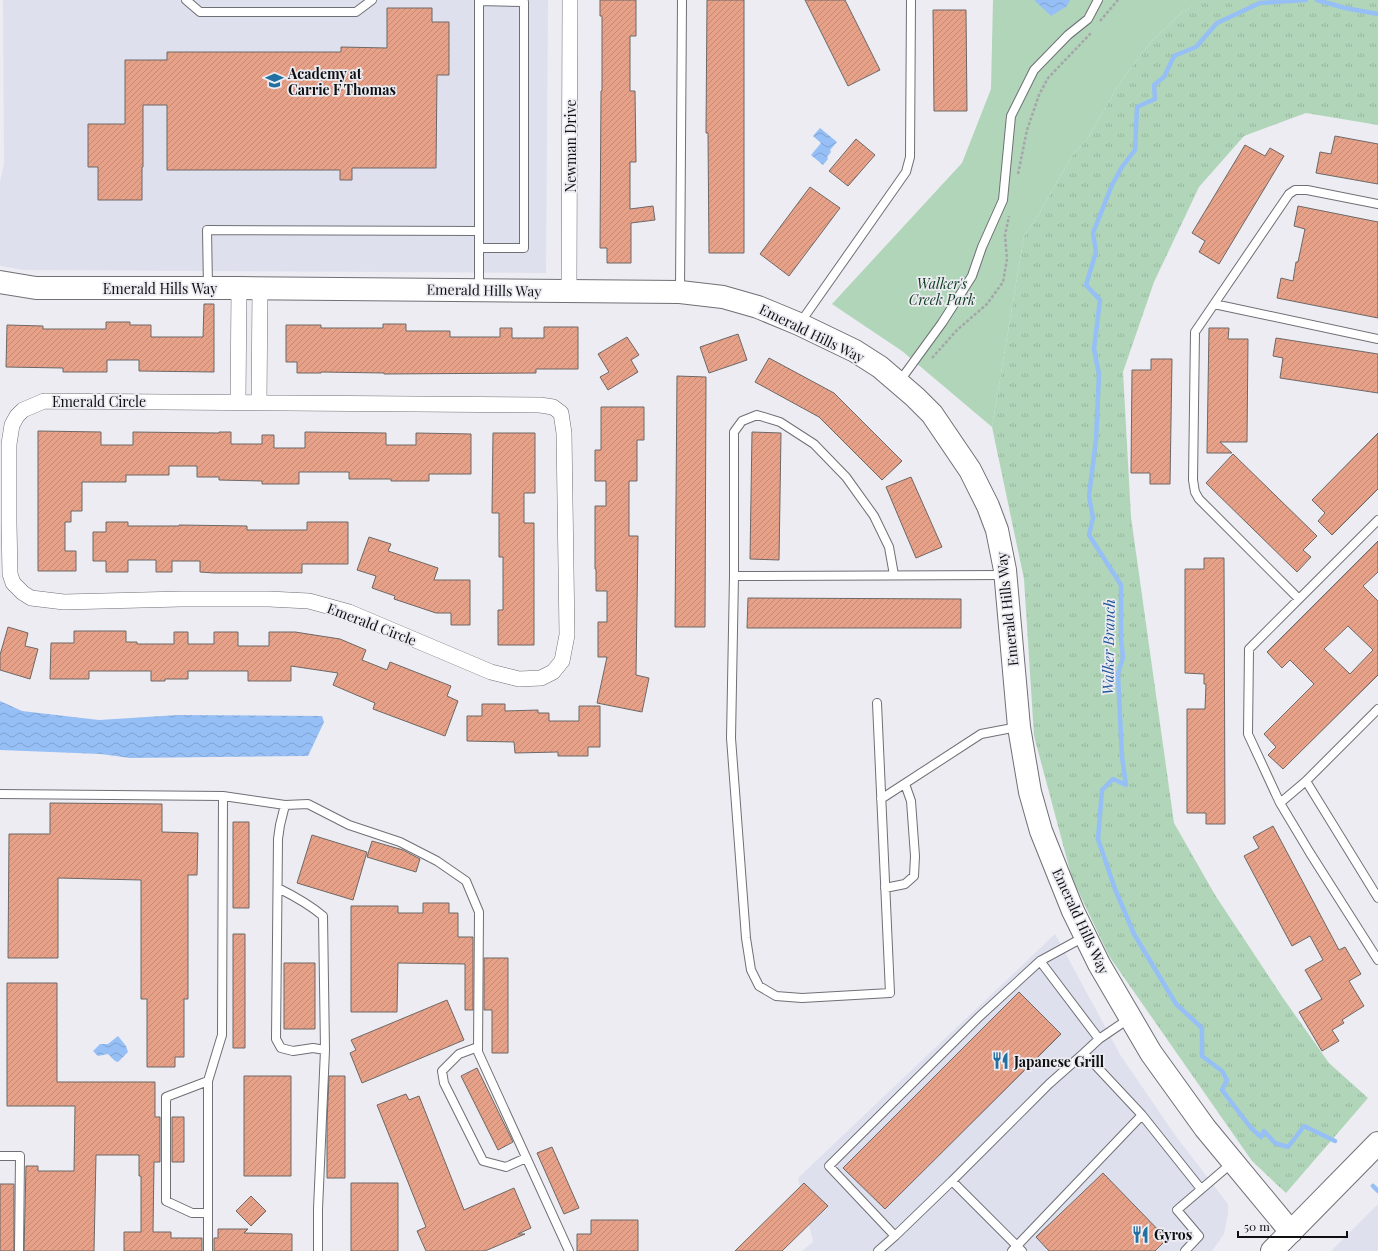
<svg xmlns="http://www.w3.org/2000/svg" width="1378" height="1251" viewBox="0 0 1378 1251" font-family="'Playfair Display',serif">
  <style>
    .built { fill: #dfe0ee }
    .grass { fill: url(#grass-tufts) }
    .green { fill: #b1d5b9 }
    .water { fill: url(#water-waves) }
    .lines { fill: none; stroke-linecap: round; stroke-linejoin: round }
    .stream { stroke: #96bff6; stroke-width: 4.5 }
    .building { fill: url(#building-hatch); stroke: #6e6866; fill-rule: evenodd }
    .lane-casing { stroke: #6f7075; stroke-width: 10 }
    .street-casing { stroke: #6f7075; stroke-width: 16 }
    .secondary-casing { stroke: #6f7075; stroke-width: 24 }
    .primary-casing { stroke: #6f7075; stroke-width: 24 }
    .path { stroke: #a5a5aa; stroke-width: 2.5; stroke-dasharray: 3 2; stroke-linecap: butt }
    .lane { stroke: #fff; stroke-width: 8 }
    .street { stroke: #fff; stroke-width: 15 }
    .secondary { stroke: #fff; stroke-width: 22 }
    .primary { stroke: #fff; stroke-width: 22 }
    .labels { text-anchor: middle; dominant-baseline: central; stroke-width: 3.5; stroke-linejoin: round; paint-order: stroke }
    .poi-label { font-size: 14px; font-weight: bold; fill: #0f1012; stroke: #ececf2; text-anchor: start }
    .street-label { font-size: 14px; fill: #0f1012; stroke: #ececf2 }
    .park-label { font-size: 14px; font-style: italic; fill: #0b3a1d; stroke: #ececf2 }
    .water-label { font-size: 15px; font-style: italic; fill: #235898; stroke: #ececf2 }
  </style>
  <defs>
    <pattern id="grass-tufts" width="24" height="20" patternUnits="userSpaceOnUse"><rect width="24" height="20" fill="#b1d5b9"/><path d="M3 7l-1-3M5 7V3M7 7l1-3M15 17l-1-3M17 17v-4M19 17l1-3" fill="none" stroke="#97b69e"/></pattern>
    <pattern id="water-waves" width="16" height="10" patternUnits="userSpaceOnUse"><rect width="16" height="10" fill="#96bff6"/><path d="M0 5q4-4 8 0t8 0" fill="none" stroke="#80a3d2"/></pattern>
    <pattern id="building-hatch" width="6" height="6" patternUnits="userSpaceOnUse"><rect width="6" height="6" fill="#e6a188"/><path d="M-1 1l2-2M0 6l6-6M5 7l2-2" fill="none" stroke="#c48a74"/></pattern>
  </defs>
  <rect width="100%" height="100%" fill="#ececf2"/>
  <path class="built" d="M3 0H548L546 273 24 270 0 266V182L4 163Z
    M1055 934 1121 1056 1175 1135 1228 1204V1214L1224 1234 1212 1251H802L813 1242 798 1178Z
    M1378 1204V1251H1331Z"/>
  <path class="grass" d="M1203 0H1378V125L1306 113 1244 136 1199 187 1154 282 1123 372 1131 517 1174 823 1215 895 1283 998 1329 1063 1368 1098 1286 1193 1252 1161 1109 956 1072 878 1034 736 1024 579 992 427 1024 236 1037 217 1072 156 1087 139 1121 81 1134 64 1149 44 1182 12Z"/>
  <path class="green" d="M993 0H1204L1182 12 1149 44 1134 64 1121 81 1087 139 1072 156 1037 217 1024 236 992 427 902 351 832 304 962 163 991 89Z"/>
  <path class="water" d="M1034 0H1070L1067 6 1051 16Z
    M820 128 837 142 830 150 831 152 827 157 828 159 823 165 811 155 821 143 813 136Z
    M0 701 22 711 99 720 178 715 322 716 324 722 308 756 130 758 101 754 0 750Z
    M118 1036 126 1046 128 1052 118 1062 115 1061 108 1054 98 1056 93 1051 100 1044H108Z"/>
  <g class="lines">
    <path class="stream" d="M1306 0 1260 3 1217 23 1196 47 1174 56 1164 77 1154 85 1155 99 1137 107 1135 150 1122 167 1112 185 1093 233 1096 252 1086 285 1100 300 1094 349 1099 374 1096 440 1089 496 1093 518 1089 535 1121 585V640L1123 657 1118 674 1122 757 1126 785 1113 779 1102 790 1098 839 1115 889 1134 934 1176 1004 1202 1028V1056L1222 1071 1227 1080 1222 1090 1251 1128 1261 1137 1264 1131 1275 1143 1288 1147 1304 1126 1335 1141
      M1317 0 1345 8 1378 14
      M1373 1186 1378 1191"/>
  </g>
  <path class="building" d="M600 0H636V36H630V91H635L636 162H630V209L653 206 655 220 631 223V263H607V248H600L601 91H602V16H600Z
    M707 0H744V253H709L708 133H706Z
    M805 0H845L880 70 848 86Z
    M387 8H432V22H449V75H437L436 168H352V180H340V170H167V105H143V167H142V200H98V167H88V124H125V60H167V52H341V47L387 48Z
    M933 10H966L967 111H934Z
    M1335 136 1378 144V184L1316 173 1320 152 1331 154Z
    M856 139 875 155 848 186 829 171Z
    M1245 145 1265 156 1270 148 1284 156 1219 264 1199 252 1205 241 1192 233Z
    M810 187 840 208 789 276 760 254Z
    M1298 206 1378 222V318L1277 298 1281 278 1293 281 1296 262H1298L1305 229 1294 226Z
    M204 304H214V372L139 371V360H107V372H63V368L6 367 7 325 43 326V329H106V322H130V325H151V337H203Z
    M383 324H406V331H450V337H500V328H512V338H544V327H578V369H536V373L384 374V373L321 372V373H297V362H286V325H321V328H383Z
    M1209 328H1229L1228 339H1248L1247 442H1220L1232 453H1207Z
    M738 334 747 360 709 373 700 347Z
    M627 337 639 355 631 360 638 372 608 390 600 377 609 372 598 354Z
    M1276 338 1378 354V393L1280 378 1283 358 1273 356Z
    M769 358 834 393 902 461 882 480 819 417 755 382Z
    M1151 359H1172L1170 484H1150V473H1131L1132 370H1151Z
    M677 376 706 377 705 627H675Z
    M601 407H644V440H637V481H629V536H638L636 675 649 678 642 712 597 703 607 657H598V622H607V591H596V569H595V506H606V481H595V450H601Z
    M38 431 101 432V445H133V432L219 433V432H231V444H262V435H274V448H305V432L386 433V445H416V433L471 434V474H429V481H391V479H349V472H299V484H262V481L219 480V477H197V466H169V475H126V482H82V511H71V522H65V551H76V571H38Z
    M752 432 781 433 779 560 750 559Z
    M493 433H535V493H524V523H534V645H498V610H503V557H499V513H492Z
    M1378 433V489L1332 535 1318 521 1325 513 1312 500Z
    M1233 454 1317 536 1303 550 1311 557 1297 572 1206 483Z
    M911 477 942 547 916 558 886 487Z
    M106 522H128V526H179V525L247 526V530H307V522H348V564H302V573H214L200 572V561H172V572H156V560H128V572H106V561H93V532H106Z
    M369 537 391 544 388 551 438 568 434 580H470V625H451V613H436L394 599 395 596 372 588 376 576 357 570Z
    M1378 541V572L1363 586 1378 601V675L1283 769 1268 755 1276 747 1264 734 1314 684 1290 660 1282 668 1267 652ZM1348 626 1373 650 1350 674 1324 649Z
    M1204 558H1224L1225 824H1206V813H1187V709H1205L1206 684H1204V674L1185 673V569H1204Z
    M748 598 961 599V628H747Z
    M8 627 28 633 25 646 38 649 30 679 0 670V655Z
    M74 631H126V642H137V644H174V632H188V644H214V632H238V646H269V632H295L340 639 366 650 362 660 387 670 390 662 451 686 447 696 458 701 445 736 373 709 375 703 333 685 338 673 291 666V681H248V671H188V679H165V681H151V671H89V679H50L51 643H74Z
    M482 704H505V711L538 710V713H549V721H579V706H600V747H588V756H558V752L515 753 514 742 467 741V716H482Z
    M50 803 162 804V832L198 833 197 875H188V999H184V1057H175V1067H147V999H141V880L58 878V958H8L9 834H50Z
    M233 822H249V908H233Z
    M1273 826 1339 950 1345 947 1361 974 1349 981 1364 1006 1342 1020 1344 1023 1332 1030 1339 1041 1322 1051 1299 1012 1322 999 1305 970 1323 960 1310 936 1292 946 1244 856 1259 848 1253 837Z
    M312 835 367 852 353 900 297 883Z
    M372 841 403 850 420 859 416 872 367 857Z
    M423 903H449V913H458V937H473V1010H465V964L398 963 397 1012H351V906H398V913H423Z
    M233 934H245V1048H233Z
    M484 958H508V1053H492V1010H484Z
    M284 963H315V1029H284Z
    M7 983H57V1082H155V1117H160V1162H154L153 1232H171V1238H202V1251H124V1232H141V1176H139V1155H96L94 1251H24L26 1166H38V1171H74L75 1106H7Z
    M1019 992 1061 1034 885 1209 843 1168Z
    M447 1000 464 1040 362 1083 350 1053 356 1050 351 1040Z
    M477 1068 513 1142 498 1150 461 1076Z
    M244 1076H291V1176H244Z
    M329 1076H345V1178H327V1122Z
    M406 1094 409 1100 419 1096 464 1210 514 1188 531 1228 518 1234H525L485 1251H426L417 1231 426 1227 377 1105Z
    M172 1117H184V1162H172Z
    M552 1147 579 1208 564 1214 537 1153Z
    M1103 1173 1167 1239 1155 1251H1049L1036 1237Z
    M351 1183H398V1251H351Z
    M804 1183 828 1206 782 1251H735Z
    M0 1184H14V1251H0Z
    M251 1196 266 1211 251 1226 236 1211Z
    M591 1220H638V1251H577V1234H591Z
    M218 1229H248L244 1233 292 1234V1251H214V1238H218Z"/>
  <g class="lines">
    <defs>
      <path id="lane" d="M186 0 200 12H356L372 0
        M479 0V289
        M479 1 524 2V248H479
        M1378 204 1307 190H1295L1289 194 1195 332 1193 480 1195 492 1199 499 1299 599 1378 520
        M208 287 207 230 479 231
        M680 291 682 0
        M1214 304 1378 339
        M800 323 906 172 910 157 911 0
        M899 382 942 323 972 276 982 247 1003 200 1011 116 1034 70 1068 35 1088 19 1098 0
        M734 576 1005 575
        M1299 599 1249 649 1248 734 1280 803 1310 853 1378 960
        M877 703 890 993 802 998 776 996 759 986 751 970 746 938 731 738 734 576V432L742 421 757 415 780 422 814 444 846 477 874 516 889 547 894 575
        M1306 781 1378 898
        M0 794 223 796 222 1035 208 1081V1251
        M223 796 285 805
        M881 799 981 734 1018 727
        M1280 803 1306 781 1378 709
        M278 888C294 896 309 904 323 916L325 1050
        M885 888 905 884 914 876 915 856 911 801 905 784
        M1084 937 1040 961 1099 1039
        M478 1047 459 1054 442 1071 444 1083 483 1161 506 1167 526 1158
        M208 1081 166 1097V1201L192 1213H208
        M1142 1115 1201 1189
        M0 1156H20L19 1251
        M952 1181 1049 1084 1084 1053
        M895 1236 829 1166 979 1017 1040 961
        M318 1251V1209L325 1050 313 1048 293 1051 281 1048 276 1039 278 839 280 825 285 805 308 804 349 825 400 842 437 861 466 881 479 912 478 1052 569 1251
        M878 1251 895 1236 952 1181 1022 1251
        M1012 1251 1142 1115 1084 1053 1099 1039 1130 1018
        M1185 1251 1199 1236 1177 1210 1233 1162"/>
      <path id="street" d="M569 291 570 0
        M44 401 540 405 553 407 561 413 564 433 567 635 562 661 553 672 541 678 519 679 491 672 349 612 309 601 269 599H181L64 602 31 598 23 593 13 583 10 574 9 524V444L12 425 17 416 23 410Z
        M238 402 239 288
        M259 402 260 288"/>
      <path id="secondary" d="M0 282 36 288H239L680 292 723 297 758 307 799 324 855 351 880 367 915 397 932 414 970 470 988 506 997 530 1005 570 1019 727 1030 792 1041 831 1073 911 1099 964 1151 1053 1205 1128 1291 1232"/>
      <path id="primary" d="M1272 1251 1378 1143"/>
    </defs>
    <use href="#lane" class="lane-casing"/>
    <use href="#street" class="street-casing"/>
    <use href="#secondary" class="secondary-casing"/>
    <use href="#primary" class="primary-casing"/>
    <path class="path" d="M1100 21 1118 0
      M1018 174 1027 130 1039 95 1048 78 1091 33
      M932 358 957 330 987 304 1003 282 1007 259 1005 235 1009 216"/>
    <use href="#lane" class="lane"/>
    <use href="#street" class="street"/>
    <use href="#secondary" class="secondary"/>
    <use href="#primary" class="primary"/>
  </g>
  <defs>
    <symbol id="school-bare" viewBox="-9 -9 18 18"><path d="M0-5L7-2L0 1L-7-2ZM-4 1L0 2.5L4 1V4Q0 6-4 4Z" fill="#226fa1" stroke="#ececf2" stroke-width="2.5" paint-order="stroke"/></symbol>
    <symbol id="restaurant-bare" viewBox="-9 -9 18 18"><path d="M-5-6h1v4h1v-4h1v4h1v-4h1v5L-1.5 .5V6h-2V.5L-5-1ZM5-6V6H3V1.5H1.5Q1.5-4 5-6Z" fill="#226fa1" stroke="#ececf2" stroke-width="2.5" paint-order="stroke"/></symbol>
  </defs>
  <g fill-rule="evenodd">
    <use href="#school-bare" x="262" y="68" width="25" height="25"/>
    <use href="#restaurant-bare" x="988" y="1048" width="25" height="25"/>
    <use href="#restaurant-bare" x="1128" y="1222" width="25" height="25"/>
  </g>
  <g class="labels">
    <g class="poi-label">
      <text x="288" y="73">Academy at<tspan x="288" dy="16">Carrie F Thomas</tspan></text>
      <text x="1014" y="1061">Japanese Grill</text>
      <text x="1154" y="1234">Gyros</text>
    </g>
    <g class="street-label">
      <text transform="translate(570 146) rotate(-90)">Newman Drive</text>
      <text x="160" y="288">Emerald Hills Way</text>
      <text transform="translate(484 290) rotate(1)">Emerald Hills Way</text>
      <text transform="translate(812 333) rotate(26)">Emerald Hills Way</text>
      <text x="99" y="401">Emerald Circle</text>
      <text transform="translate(1007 609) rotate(-96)">Emerald Hills Way</text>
      <text transform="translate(372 624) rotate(21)">Emerald Circle</text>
      <text transform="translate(1081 921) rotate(65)">Emerald Hills Way</text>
    </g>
    <g class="park-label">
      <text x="942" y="283">Walker's<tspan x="942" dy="16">Creek Park</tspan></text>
    </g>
    <g class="water-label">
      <text transform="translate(1108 647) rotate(-89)">Walker Branch</text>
    </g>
  </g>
  <path d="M1238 1231v6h109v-6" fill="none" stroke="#0f1012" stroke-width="2"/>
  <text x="1244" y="1231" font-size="12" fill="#0f1012" stroke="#ececf2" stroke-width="3" paint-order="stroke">50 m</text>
</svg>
